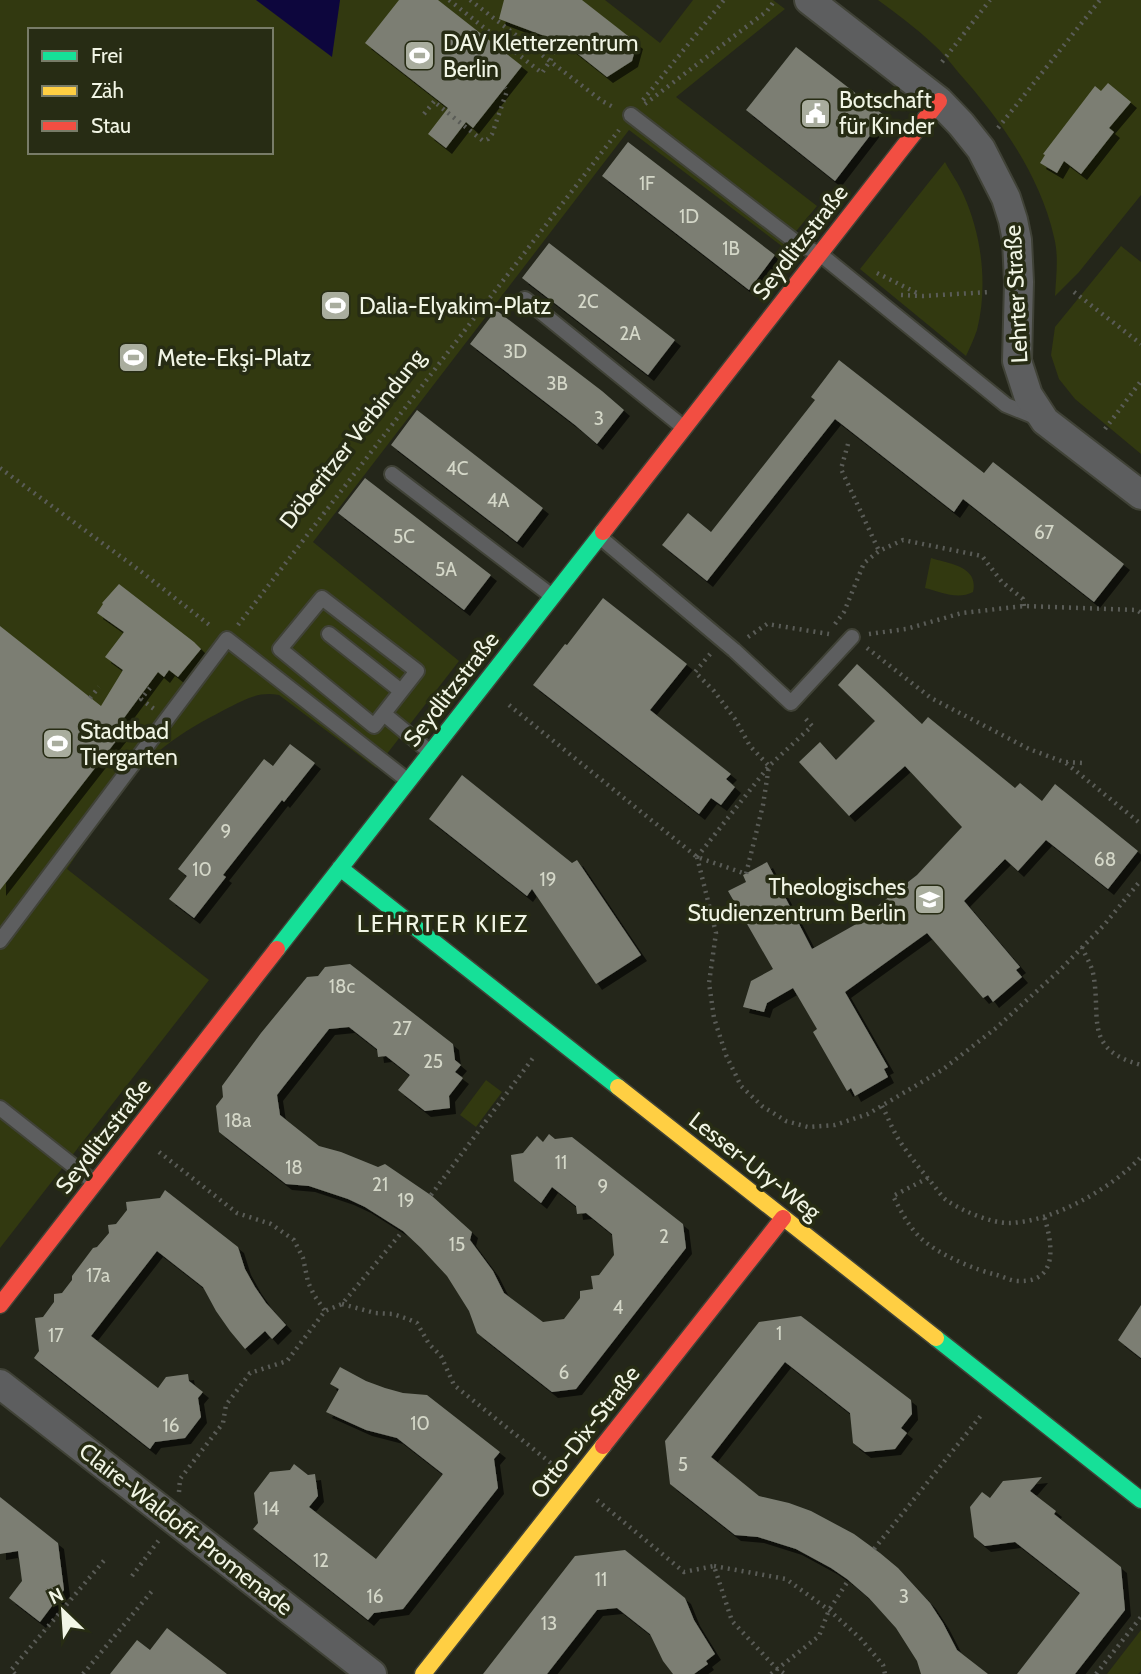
<svg xmlns="http://www.w3.org/2000/svg" width="1141" height="1674" viewBox="0 0 1141 1674" font-family="Cabin,sans-serif">
  <style>
    .green { fill: #323910; fill-rule: evenodd }
    .water { fill: #0d063d }
    .building { fill: #7b7e73; filter: url(#shadow) }
    .lines { fill: none; stroke-linecap: round; stroke-linejoin: round }
    .lane-casing { stroke: #404237; stroke-width: 18 }
    .street-casing { stroke: #404237; stroke-width: 32 }
    .fast-casing { stroke: #404237; stroke-width: 19 }
    .slow-casing { stroke: #404237; stroke-width: 19 }
    .jam-casing { stroke: #404237; stroke-width: 19 }
    .path { stroke: #5a5c57; stroke-width: 4.5; stroke-dasharray: 2 5; stroke-linecap: butt }
    .lane { stroke: #5d5e5f; stroke-width: 14 }
    .street { stroke: #5d5e5f; stroke-width: 28 }
    .fast { stroke: #16e098; stroke-width: 16 }
    .slow { stroke: #ffcf43; stroke-width: 16 }
    .jam { stroke: #f24e42; stroke-width: 16 }
    .labels { text-anchor: middle; dominant-baseline: central; stroke-width: 7; stroke-linejoin: round; paint-order: stroke }
    .number-label { font-size: 19px; fill: #d4d7c8 }
    .poi-label { font-size: 23px; fill: #f1f5e5; stroke: #272c14; text-anchor: start }
    .street-label { font-size: 23px; fill: #f1f5e5; stroke: #272c14 }
    .neighbourhood-label { font-size: 24px; letter-spacing: 2px; fill: #f1f5e5; stroke: #272c14 }
  </style>
  <defs>
    <filter id="shadow"><feDropShadow dx="6" dy="6" stdDeviation="0" flood-color="#0009"/></filter>
  </defs>
  <rect width="100%" height="100%" fill="#24261a"/>
  <path class="green" d="M0 0H605L660 43 693 0H773L785 9 676 97 817 206 783 247 629 130 313 542 459 661 376 768 279 695C257 691 244 700 224 710 203 721 183 732 164 747 124 779 96 827 67 869L209 980 0 1248ZM30 30H271V152H30Z
    M878 0H1141V195L1079 272 1055 296C1056 277 1059 256 1054 237 1040 175 1000 119 958 72 950 62 942 52 933 44 916 28 897 14 878 0Z
    M945 162C951 173 959 184 964 196 982 236 988 287 977 330 974 339 970 347 966 356L860 269Z
    M1121 246 1141 262V454L1075 399 1059 379 1051 355 1055 327Z
    M931 558C949 564 979 566 973 592 958 600 940 592 925 588Z
    M486 1080 502 1092 476 1127 460 1115Z
    M1141 1630V1671L1138 1674H1107Z"/>
  <path class="water" d="M256 0H340L332 57Z"/>
  <path class="building" d="M399 0H438L522 66 473 128 466 122 446 148 428 134 448 108 365 43Z
    M504 0H582L637 43 632 61 607 77 568 46 558 41 499 19Z
    M796 47 885 116 835 181 746 110Z
    M1108 83 1131 102 1109 128 1114 132 1081 174 1064 161 1057 173 1040 163 1045 155 1043 154 1095 86 1101 91Z
    M628 142 775 255 749 290 602 176Z
    M549 243 675 340 648 375 522 278Z
    M496 310 602 391 624 410 597 444 575 425 470 344Z
    M839 360 984 473 993 462 1124 564 1094 602 963 499 954 512 835 419 707 581 662 545 688 513 711 532 815 400 811 397Z
    M417 410 543 508 517 542 391 445Z
    M365 478 491 575 464 610 338 513Z
    M119 584 194 642 201 649 178 677 169 670 164 677 158 672 121 722 127 727 0 890V626L101 706 123 670 105 657 124 632 97 613 103 604 102 603Z
    M603 598 687 664 650 710 731 774 726 779 735 787 721 805 711 798 699 814 533 685 565 644 567 645Z
    M857 664 922 724 928 717 1015 788 1020 783 1042 801 1055 784 1138 851 1108 889 1046 840 1018 871 1005 859 964 901 1020 967 1016 970 1022 977 993 1002 988 995 983 998 927 933 845 992 888 1067 884 1069 888 1077 855 1096 851 1088 847 1091 813 1032 817 1029 793 988 767 1003 764 1012 743 1007 751 981 773 969 728 891 746 882 743 875 767 862 812 949 874 914 871 911 917 875 962 827 905 766 849 816 799 762 820 742 836 760 875 721 838 685Z
    M290 744 315 763 284 802 282 800 223 875 226 877 194 918 169 899 187 876 178 869 264 759 273 766Z
    M462 775 572 863 577 860 641 955 596 984 532 889 527 896 429 819Z
    M350 964 453 1044 455 1060 461 1065 455 1072 463 1078 449 1096 450 1108 425 1111 398 1090 410 1075 386 1056 378 1057 377 1049 349 1027 329 1029 284 1086 277 1095 280 1115 319 1146 341 1152 378 1167 385 1164 432 1196 472 1232 470 1240 493 1271 504 1293 543 1322 564 1319 580 1298V1291L593 1289 591 1276 599 1275 614 1255 612 1234 586 1213 577 1214 576 1206 552 1187 541 1203 514 1181 511 1155 523 1153 537 1136 543 1142 549 1134 555 1139 572 1137 683 1224 686 1248 576 1389 552 1392 477 1333 469 1311 447 1276 421 1248 403 1231 365 1207 348 1199 309 1186 286 1184 219 1132 216 1106 223 1097 222 1086 261 1033 307 977 318 976 325 967Z
    M165 1190 238 1247 245 1269 255 1287 266 1303 286 1325 272 1339 265 1331 245 1349 230 1331 216 1311 203 1287 157 1251 91 1336 158 1388 166 1377 188 1374 189 1381 203 1392 198 1398 201 1417 185 1438 155 1442 150 1449 34 1358 39 1351 35 1318 43 1317 54 1302V1294L62 1293 72 1280V1276L93 1248 97 1247 109 1233 108 1225 116 1224 127 1210 126 1202 160 1198Z
    M1141 1305V1358L1118 1340Z
    M801 1316 911 1400 912 1414 901 1428 907 1433 895 1449 865 1452 853 1443 850 1413 785 1362 711 1457 759 1496 789 1503 811 1511 854 1534 880 1553 898 1568 930 1603 943 1623 957 1650 988 1674H921L917 1661 896 1628 869 1598 847 1579 831 1568 796 1549 758 1537 735 1535 670 1484 665 1441 759 1322Z
    M340 1367 366 1381 385 1388 403 1393 427 1395 500 1452 494 1459 498 1488 403 1609 374 1613 368 1620 253 1529 258 1523 254 1493 270 1472 290 1470 294 1464 308 1475 315 1474 318 1496 309 1507 376 1559 443 1474 397 1438 366 1430 326 1412 339 1389 330 1384Z
    M1042 1477 1030 1491 1056 1511 1054 1514 1121 1567 1125 1610 1075 1674H1017L1080 1593 1015 1542 985 1546 974 1537 970 1507 982 1492 990 1498 1003 1481Z
    M0 1497 58 1543 64 1590 40 1622 9 1598 22 1581 18 1551 0 1554Z
    M625 1550 685 1598 694 1620 715 1654 706 1661 708 1664 694 1674H673L663 1661 650 1634 617 1608 597 1610 547 1674H483L575 1556Z
    M167 1628 227 1674H110L137 1640 150 1650Z"/>
  <g class="lines">
    <defs>
      <path id="lane" d="M631 115 797 243 820 254 1006 405 1038 418
        M525 299 683 427
        M392 474 552 596
        M601 538 734 650 791 703 852 637
        M322 598 417 671 374 726 280 649Z
        M329 634 401 691
        M384 714 430 752
        M0 941 227 639 407 780
        M0 1108 95 1183"/>
      <path id="street" d="M809 0 939 101 961 124 981 149 1006 198 1013 220 1017 240 1019 282 1017 361 1028 395 1045 421 1141 495
        M0 1384 372 1674"/>
      <path id="fast" d="M340 868 618 1087
        M277 949 603 532
        M936 1338 1141 1500"/>
      <path id="slow" d="M618 1087 936 1338
        M423 1674 603 1446"/>
      <path id="jam" d="M603 532 939 101
        M0 1305 277 949
        M603 1446 783 1218"/>
    </defs>
    <use href="#lane" class="lane-casing"/>
    <use href="#street" class="street-casing"/>
    <use href="#fast" class="fast-casing"/>
    <use href="#slow" class="slow-casing"/>
    <use href="#jam" class="jam-casing"/>
    <path class="path" d="M449 0 510 48 506 53
      M470 0 602 101 615 108
      M510 48 542 73 550 61 558 41
      M942 62 990 0
      M643 100 724 0
      M437 104 483 141 488 139 492 134 507 91 505 88
      M645 104 767 11 775 0
      M424 114 436 99
      M998 128 1100 0
      M877 273 919 294
      M1074 292 1141 344
      M901 295 923 296 990 292
      M1105 429 1141 381
      M848 444 841 469 879 551
      M0 468 139 570 212 627
      M835 624 844 612 864 563 879 551 903 540 982 556 1002 582 1023 599 1024 606
      M238 625 619 130
      M869 634 906 629 962 613 1024 606 1137 610 1141 613
      M748 637 767 624 829 634
      M867 648 931 698 1029 749 1064 762 1083 763
      M150 688 141 699 154 709
      M90 698 99 687
      M509 705 697 857 746 874 763 805 769 766 750 746 735 719 714 691 695 672 711 653
      M1066 763 1141 824
      M697 857 716 933 709 983 714 1018 726 1055 741 1086 762 1106 786 1121 808 1127 835 1125 868 1114 942 1070 996 1028 1060 970 1104 925 1141 880
      M697 857 769 766 812 726 804 717
      M1082 947C1085 955 1091 964 1093 973 1102 1017 1082 1049 1141 1065
      M882 1106C888 1117 892 1129 899 1140 908 1154 920 1169 931 1182 937 1189 942 1198 949 1202 965 1212 991 1223 1009 1223 1053 1222 1112 1188 1141 1157
      M159 1152 237 1213 271 1224 294 1240 303 1258 308 1282 314 1295 325 1311
      M928 1178 893 1196C902 1213 911 1232 928 1244 945 1257 976 1270 997 1275 1004 1277 1011 1281 1018 1281 1060 1283 1052 1242 1044 1216
      M431 1195 533 1058
      M342 1304 375 1313 393 1314 408 1319 417 1323 429 1344 441 1356 454 1385 552 1464
      M179 1492 180 1479 223 1423 226 1405 250 1373 287 1361 325 1311 342 1304 402 1232
      M597 1500 684 1572 714 1566 732 1621 776 1668 785 1674
      M874 1549 983 1413
      M714 1566 786 1579 829 1610 860 1638 883 1665 885 1674
      M132 1576 159 1540
      M15 1674 11 1670 107 1557
      M83 1674 152 1591
      M771 1674 819 1636 829 1610 848 1581
      M1096 1674 1141 1617"/>
    <use href="#lane" class="lane"/>
    <use href="#street" class="street"/>
    <use href="#fast" class="fast"/>
    <use href="#slow" class="slow"/>
    <use href="#jam" class="jam"/>
  </g>
  <defs>
    <symbol id="stadium-square" viewBox="-11 -11 22 22"><rect x="-9" y="-9" width="18" height="18" rx="4" fill="#a9ad9e" stroke="#272c14"/><path d="M0-5a6.5 5 0 1 0 0 10a6.5 5 0 1 0 0-10ZM-3.5-1.8h7v3.6h-7Z" fill="#fff"/></symbol>
    <symbol id="civic-square" viewBox="-11 -11 22 22"><rect x="-9" y="-9" width="18" height="18" rx="4" fill="#a9ad9e" stroke="#272c14"/><path d="M-.6-6.5H3V-4.5H.6V-3L4-1V1h2V6H-6V1h2V-1L-.6-3ZM-1.2 2.5V6h2.4V2.5Z" fill="#fff"/></symbol>
    <symbol id="university-square" viewBox="-11 -11 22 22"><rect x="-9" y="-9" width="18" height="18" rx="4" fill="#a9ad9e" stroke="#272c14"/><path d="M0-5L7-2L0 1L-7-2ZM-4 1L0 2.5L4 1V4Q0 6-4 4Z" fill="#fff"/></symbol>
  </defs>
  <g fill-rule="evenodd">
    <use href="#stadium-square" x="402" y="38" width="35" height="35"/>
    <use href="#civic-square" x="798" y="96" width="35" height="35"/>
    <use href="#stadium-square" x="318" y="288" width="35" height="35"/>
    <use href="#stadium-square" x="116" y="340" width="35" height="35"/>
    <use href="#stadium-square" x="40" y="726" width="35" height="35"/>
    <use href="#university-square" x="912" y="882" width="35" height="35"/>
  </g>
  <g class="labels">
    <g class="number-label">
      <text x="647" y="183">1F</text>
      <text x="689" y="216">1D</text>
      <text x="731" y="248">1B</text>
      <text x="588" y="301">2C</text>
      <text x="630" y="333">2A</text>
      <text x="515" y="351">3D</text>
      <text x="557" y="383">3B</text>
      <text x="599" y="418">3</text>
      <text x="457" y="468">4C</text>
      <text x="498" y="500">4A</text>
      <text x="1044" y="532">67</text>
      <text x="404" y="536">5C</text>
      <text x="446" y="569">5A</text>
      <text x="226" y="831">9</text>
      <text x="1105" y="859">68</text>
      <text x="202" y="869">10</text>
      <text x="548" y="879">19</text>
      <text x="342" y="986">18c</text>
      <text x="402" y="1028">27</text>
      <text x="433" y="1061">25</text>
      <text x="238" y="1120">18a</text>
      <text x="561" y="1162">11</text>
      <text x="294" y="1167">18</text>
      <text x="380" y="1184">21</text>
      <text x="603" y="1186">9</text>
      <text x="406" y="1200">19</text>
      <text x="664" y="1236">2</text>
      <text x="457" y="1244">15</text>
      <text x="98" y="1275">17a</text>
      <text x="618" y="1307">4</text>
      <text x="779" y="1333">1</text>
      <text x="56" y="1335">17</text>
      <text x="564" y="1372">6</text>
      <text x="420" y="1423">10</text>
      <text x="171" y="1425">16</text>
      <text x="683" y="1464">5</text>
      <text x="271" y="1508">14</text>
      <text x="321" y="1560">12</text>
      <text x="601" y="1579">11</text>
      <text x="375" y="1596">16</text>
      <text x="904" y="1596">3</text>
      <text x="549" y="1623">13</text>
    </g>
    <g class="poi-label">
      <text x="443" y="43">DAV Kletterzentrum<tspan x="443" dy="26">Berlin</tspan></text>
      <text x="839" y="100">Botschaft<tspan x="839" dy="26">für Kinder</tspan></text>
      <text x="359" y="306">Dalia-Elyakim-Platz</text>
      <text x="157" y="358">Mete-Ekşi-Platz</text>
      <text x="80" y="731">Stadtbad<tspan x="80" dy="26">Tiergarten</tspan></text>
      <text x="906" y="887" text-anchor="end">Theologisches<tspan x="906" dy="26">Studienzentrum Berlin</tspan></text>
    </g>
    <g class="street-label">
      <text transform="translate(800 242) rotate(-52)">Seydlitzstraße</text>
      <text transform="translate(1016 294) rotate(-93)">Lehrter Straße</text>
      <text transform="translate(352 439) rotate(-52)">Döberitzer Verbindung</text>
      <text transform="translate(451 689) rotate(-52)">Seydlitzstraße</text>
      <text transform="translate(103 1136) rotate(-52)">Seydlitzstraße</text>
      <text transform="translate(755 1166) rotate(38)">Lesser-Ury-Weg</text>
      <text transform="translate(585 1432) rotate(-52)">Otto-Dix-Straße</text>
      <text transform="translate(186 1529) rotate(38)">Claire-Waldoff-Promenade</text>
    </g>
    <g class="neighbourhood-label">
      <text x="443" y="923">LEHRTER KIEZ</text>
    </g>
  </g>
  <rect x="28" y="28" width="245" height="126" fill="#272c14" stroke="#787c68" stroke-width="2"/>
  <rect x="42" y="51" width="35" height="10" fill="#16e098" stroke="#787c68" stroke-width="2"/>
  <text x="91" y="63" font-size="21" fill="#f1f5e5">Frei</text>
  <rect x="42" y="86" width="35" height="10" fill="#ffcf43" stroke="#787c68" stroke-width="2"/>
  <text x="91" y="98" font-size="21" fill="#f1f5e5">Zäh</text>
  <rect x="42" y="121" width="35" height="10" fill="#f24e42" stroke="#787c68" stroke-width="2"/>
  <text x="91" y="133" font-size="21" fill="#f1f5e5">Stau</text>
  <g transform="translate(63 1611) rotate(335)" stroke="#272c14" stroke-width="5" paint-order="stroke">
  <path d="M0-5L12 26L0 18L-12 26Z" fill="#f1f5e5"/>
  <text y="-10" font-size="19" font-weight="bold" text-anchor="middle" fill="#f1f5e5">N</text>
  </g>
</svg>
